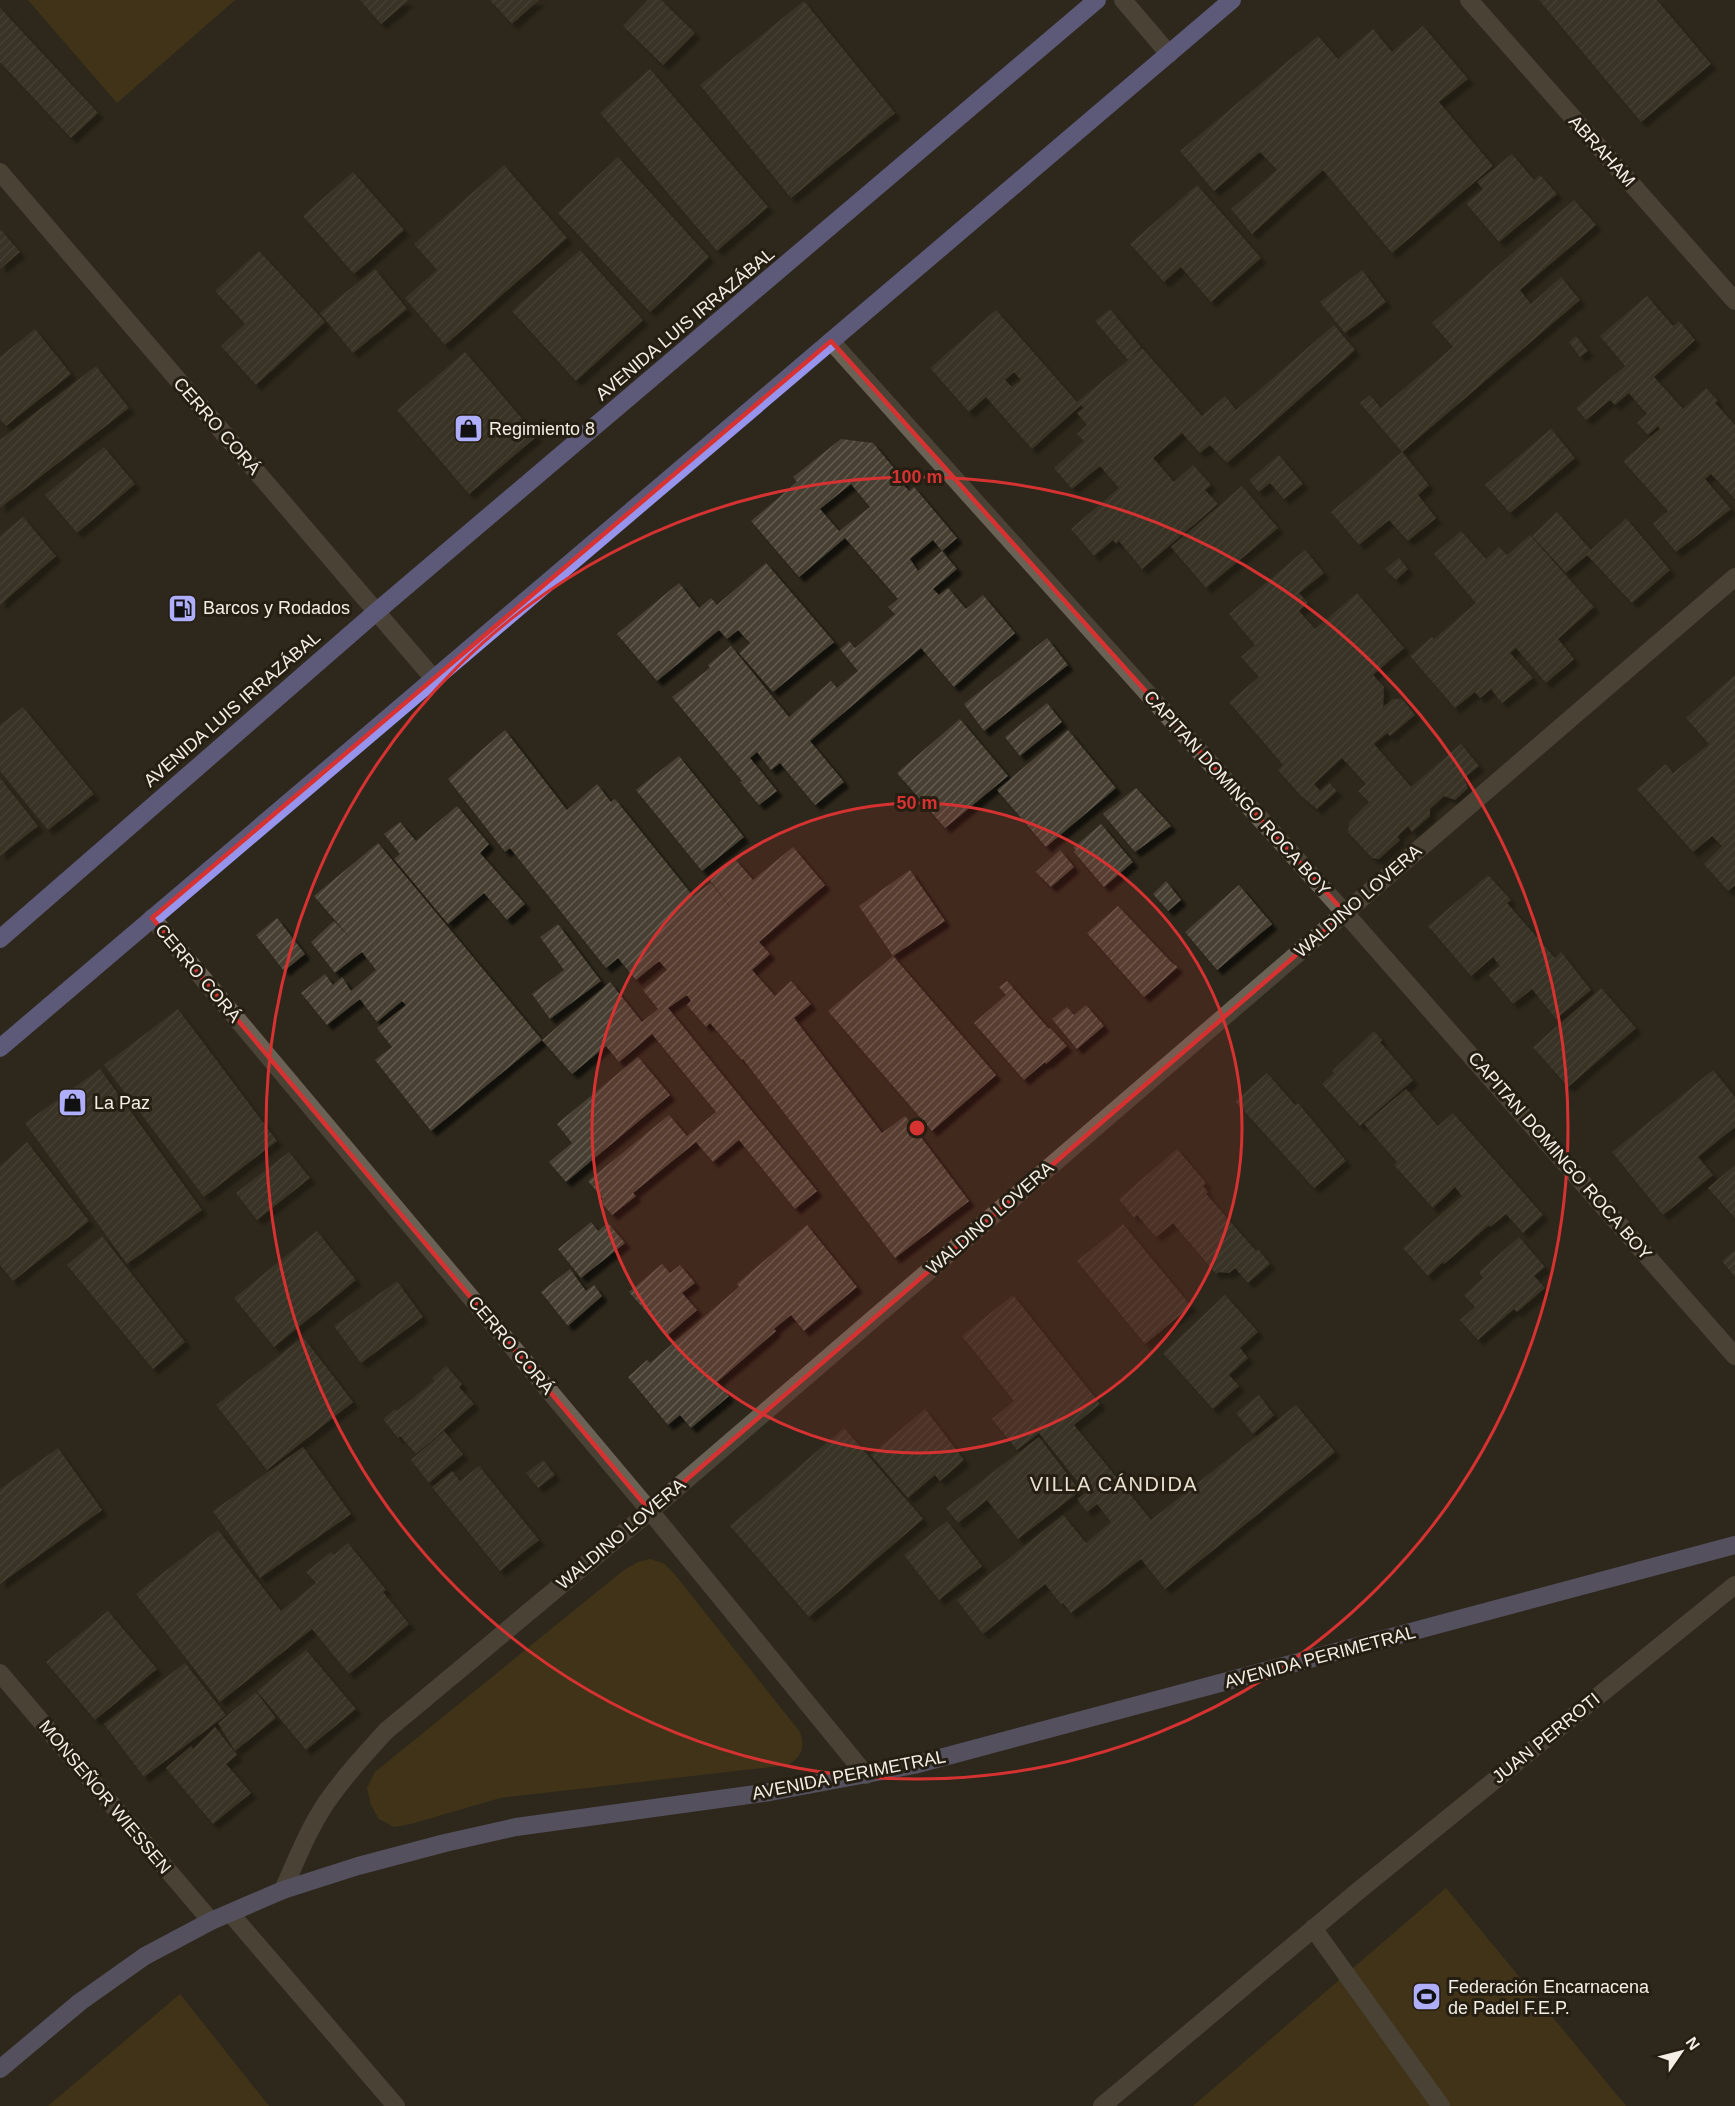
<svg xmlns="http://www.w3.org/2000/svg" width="1735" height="2106" viewBox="0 0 1735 2106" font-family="Helvetica,sans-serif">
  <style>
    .green { fill: #584216 }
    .building { fill: url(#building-hatch); fill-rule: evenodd; filter: url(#shadow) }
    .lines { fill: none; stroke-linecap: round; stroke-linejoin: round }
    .minor { stroke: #6a6355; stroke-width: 18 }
    .major { stroke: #8480b0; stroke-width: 18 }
    .highway { stroke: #9694ec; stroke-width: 18 }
    .marked { fill: none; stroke: #d73232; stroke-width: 4.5; stroke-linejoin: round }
    .ring { fill: none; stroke: #d73232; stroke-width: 3 }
    .labels { text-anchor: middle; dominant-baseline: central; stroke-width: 6; stroke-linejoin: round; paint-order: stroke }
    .street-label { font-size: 18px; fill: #f3eee6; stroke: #251e12 }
    .poi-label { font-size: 18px; fill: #f3eee6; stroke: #251e12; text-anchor: start }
    .neighbourhood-label { font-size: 20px; letter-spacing: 1.5px; fill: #e8dfcf; stroke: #251e12 }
    .centre { fill: #d73232; stroke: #251e12; stroke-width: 3 }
    .ring-label { font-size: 18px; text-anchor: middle; font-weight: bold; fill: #d73232; stroke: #251e12; stroke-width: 6; stroke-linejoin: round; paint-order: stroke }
  </style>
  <defs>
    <pattern id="building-hatch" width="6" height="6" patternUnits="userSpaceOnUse" patternTransform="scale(1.5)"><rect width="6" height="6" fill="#474033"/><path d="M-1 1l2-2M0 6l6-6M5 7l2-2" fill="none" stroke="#625c51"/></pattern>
    <filter id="shadow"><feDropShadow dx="5.5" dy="5.5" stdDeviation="1.5" flood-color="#0009"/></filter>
  </defs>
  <rect width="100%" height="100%" fill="#2e281c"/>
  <path class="green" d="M28 0H235L117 103Z
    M650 1559 665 1564 676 1576 800 1732C805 1748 802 1755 789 1765L500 1798 411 1824 394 1827 379 1819 371 1805 367 1788 375 1772 624 1570 638 1562Z
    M1446 1888 1626 2106H1193Z
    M180 1994 269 2106H48Z"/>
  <path class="building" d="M360 0H409L381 24Z
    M490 0H539L512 24Z
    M648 0H661L695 33 663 65 623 26Z
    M1539 0H1657L1711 64 1641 122Z
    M804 1 895 113 791 198 700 85Z
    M0 8 98 113 71 138 0 62Z
    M1423 26 1468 79 1439 102 1493 166 1392 253 1323 170 1252 234 1231 209 1277 170 1260 152 1214 191 1180 151 1318 36 1338 59 1373 29 1392 52Z
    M650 69 768 207 717 251 600 113Z
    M1512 154 1534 180 1540 175 1557 194 1499 242 1466 203 1483 189 1477 182Z
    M618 157 709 257 650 312 558 213Z
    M504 165 567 238 445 345 405 298 437 270 414 244Z
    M353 172 404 230 354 274 303 216Z
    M1197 185 1261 258 1211 302 1181 267 1164 282 1130 244Z
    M1574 200 1596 225 1520 290 1531 304 1561 277 1580 300 1402 452 1360 403 1370 395 1381 408 1453 347 1432 323Z
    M0 229 20 252 0 269Z
    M580 250 643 320 576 381 512 311Z
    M259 251 325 322 256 385 221 346 245 324 215 291Z
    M375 269 407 309 353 353 320 313Z
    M1362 270 1386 302 1345 333 1320 302Z
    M1647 296 1673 326 1679 321 1695 340 1654 377 1683 409 1706 388 1718 401 1715 403 1735 425V499L1711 474 1705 479 1731 509 1676 552 1653 524 1668 511 1623 461 1660 429 1658 426 1648 435 1637 423 1647 414 1629 393 1615 405 1610 400 1586 420 1576 408 1625 366 1600 336Z
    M1110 309 1141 347 1131 357 1142 348 1202 416 1225 396 1236 410 1334 325 1355 350 1227 463 1210 445 1200 453 1182 433 1153 458 1174 482 1193 465 1211 485 1205 490 1218 504 1142 569 1119 541 1116 544 1113 540 1094 556 1071 529 1119 488 1100 466 1072 489 1054 468 1084 441 1077 434 1087 425 1077 413 1083 408 1089 414 1081 405 1032 449 986 397 969 412 930 368 996 310 1077 402 1128 360 1095 321ZM1014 372 1021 380 1012 387 1005 380Z
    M35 329 71 374 6 426 0 419V357Z
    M1576 336 1588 351 1580 357 1569 342Z
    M465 352 537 436 469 494 397 410Z
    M96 366 129 408 0 508V440Z
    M1551 429 1575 458 1510 513 1485 485Z
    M841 439 873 443 904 480 901 482 909 491 914 487 957 538 942 551 933 540 910 559 918 571 942 551 957 569 933 589 939 595 948 588 966 609 983 595 1015 633 954 687 921 648 810 741 844 782 815 805 780 763 771 770 757 752 750 758 777 791 759 805 740 782 742 781 672 697 710 668 708 665 731 646 789 717 831 681 837 688 858 671 840 649 849 641 855 648 895 614 888 607 898 599 845 538 799 577 751 521 797 482 793 477ZM851 484 870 507 839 531 820 509Z
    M104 447 135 484 77 533 45 495Z
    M1402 452 1429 485 1418 495 1436 518 1408 541 1389 520 1359 545 1331 512Z
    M1279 455 1303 484 1284 499 1270 483 1259 492 1249 480Z
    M1242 486 1278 528 1206 588 1171 547Z
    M1557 512 1591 550 1626 518 1670 570 1632 603 1587 555 1566 573 1532 536Z
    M23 517 56 556 0 605V536Z
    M1461 531 1486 559 1499 547 1507 555 1530 535 1594 607 1558 639 1574 659 1546 683 1516 648 1510 653 1533 678 1502 703 1491 689 1480 698 1475 692 1455 708 1410 656 1432 637 1434 639 1476 603 1434 554Z
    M1305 550 1324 573 1299 593 1308 603 1299 611 1315 629 1357 593 1404 648 1373 675 1384 687 1383 707 1393 699H1402L1415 715 1390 736 1387 733 1374 744 1411 787 1461 744 1479 766 1464 778 1468 788 1455 800 1444 796 1430 809V816L1412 832 1408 826 1397 837 1400 840 1379 859 1372 858 1348 832 1349 822 1369 802 1358 791 1366 784 1342 758 1314 784 1320 791 1329 783 1337 791 1317 809 1301 796 1278 770 1283 765 1229 702 1259 677 1241 657 1255 645 1229 614Z
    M1399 558 1408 569 1396 580 1385 569Z
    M766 563 834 642 773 692 739 653 750 643 738 630 727 639 719 630 657 681 617 634 679 583 699 608 711 598 717 605Z
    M1047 638 1068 665 984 731 964 704Z
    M1735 675V885L1728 891 1704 864 1722 846 1712 836 1693 852 1637 789 1666 764 1673 773 1709 744 1686 718Z
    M1047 703 1062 722 1020 756 1005 737Z
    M23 707 94 794 48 830 0 771V725Z
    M960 719 1008 776 945 828 897 773Z
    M505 730 567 810 597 784 611 802 615 799 693 896 711 883 733 911 709 879 734 858 753 880 793 847 825 885 759 942 770 954 752 970 775 996 791 981 811 1004 794 1018 882 1133 905 1116 969 1201 895 1258 743 1059 742 1060 710 1023 706 1027 687 1005 691 1001 687 995 668 1008 817 1191 795 1209 739 1140 713 1162 696 1142 633 1193 636 1196 612 1215 600 1201 603 1199 588 1181 669 1115 687 1136 716 1112 652 1034 619 1062 606 1046 572 1074 542 1040 610 982 642 1022 658 1009 643 990 667 970 659 961 636 980 618 958 606 968 510 848 505 852 448 779Z
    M1068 730 1116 788 1046 847 997 790Z
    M679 756 744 837 702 871 636 790Z
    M0 778 38 826 0 856Z
    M1136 788 1171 826 1135 852 1103 814Z
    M457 806 489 844 480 853 525 904 507 920 484 893 448 924 394 859 400 854 384 834 400 822 416 841Z
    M1101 824 1133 862 1104 887 1074 852 1076 850 1073 848Z
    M378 843 542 1040 431 1131 375 1060 392 1047 377 1028 406 1005 402 1001 377 1022 360 999 327 1025 301 993 325 974 333 985 342 977 351 991 376 970 362 952 335 973 311 942 334 921 352 940 314 896Z
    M1060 850 1074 867 1051 887 1036 872Z
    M910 870 945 921 893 956 859 906Z
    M1488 875 1511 900 1507 903 1555 958 1561 952 1591 990 1556 1019 1532 989 1513 1004 1489 975 1500 966 1493 957 1471 976 1428 926Z
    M1166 881 1181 900 1168 911 1153 894Z
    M1239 885 1272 924 1217 970 1185 932Z
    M1118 906 1171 962 1178 967 1144 997 1087 933Z
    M277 918 305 954 284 971 256 935Z
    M558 924 601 981 550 1019 532 994 564 970 540 937Z
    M893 956 996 1075 932 1131 828 1011Z
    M1007 981 1049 1029 1050 1028 1067 1046 1046 1064 1045 1062 1024 1080 974 1023 1006 995 999 987Z
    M1601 988 1636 1028 1568 1087 1533 1047Z
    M1086 1005 1104 1026 1077 1049 1052 1019 1067 1007 1074 1015Z
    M178 1009 277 1141 204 1197 104 1065Z
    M1374 1031 1382 1040 1380 1042 1413 1080 1360 1126 1322 1084 1334 1073 1332 1071Z
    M638 1057 670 1095 566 1182 549 1162 572 1143 557 1124Z
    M100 1069 202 1210 127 1264 25 1123Z
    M1713 1070 1735 1097V1127L1698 1157 1713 1175 1663 1215 1612 1152Z
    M1267 1073 1295 1105 1298 1103 1346 1161 1314 1188 1235 1101Z
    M1406 1089 1438 1126 1453 1113 1543 1215 1523 1233 1506 1214 1490 1227 1489 1225 1444 1264 1443 1262 1428 1276 1403 1248 1462 1196 1455 1187 1433 1208 1394 1165 1397 1162 1364 1124Z
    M27 1142 89 1221 13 1281 0 1265V1166Z
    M1177 1149 1206 1183 1203 1186 1208 1192 1206 1194 1256 1251 1258 1249 1270 1264 1248 1283 1235 1268 1229 1273 1219 1272 1216 1274 1173 1223 1156 1237 1137 1215 1134 1218 1119 1199Z
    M289 1152 310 1178 257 1220 236 1193Z
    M1735 1165V1218L1708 1188Z
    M591 1222 598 1231 608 1223 625 1243 581 1278 558 1249Z
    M1123 1224 1191 1306 1145 1344 1077 1261Z
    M807 1225 857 1287 804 1331 791 1315 774 1329 776 1331 717 1382 729 1396 691 1428 680 1415 668 1425 628 1377 647 1360 650 1363 739 1287 737 1284 753 1270Z
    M317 1231 356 1280 274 1347 234 1298Z
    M102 1236 185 1342 153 1369 67 1265Z
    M1519 1237 1545 1267 1534 1276 1545 1288 1517 1312 1514 1309 1478 1340 1460 1320 1475 1307 1464 1295 1483 1278 1479 1272Z
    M1735 1250V1277L1722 1261Z
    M662 1264 670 1273 680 1265 695 1283 682 1293 697 1310 667 1336 629 1292Z
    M570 1269 586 1291 594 1285 602 1296 568 1326 541 1292Z
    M397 1281 423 1317 361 1363 334 1326Z
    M1013 1295 1100 1404 1074 1425 1151 1520 1296 1405 1335 1452 1165 1589 1141 1559 1071 1613 1063 1603 1061 1604 1045 1584 983 1634 957 1600 1063 1515 1086 1543 1111 1522 1097 1504 1087 1512 1077 1499 1086 1492 1039 1433 1017 1450 992 1419 1014 1401 962 1336Z
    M1225 1295 1258 1332 1240 1348 1248 1358 1229 1375 1239 1386 1213 1409 1163 1353Z
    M303 1337 353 1402 267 1470 216 1405Z
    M446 1366 462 1384 459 1387 474 1404 416 1454 400 1436 398 1438 383 1419 395 1409 397 1411 434 1381 432 1378Z
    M1259 1395 1274 1415 1253 1434 1236 1413Z
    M925 1409 964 1460 940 1481 935 1475 908 1498 871 1455Z
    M844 1428 923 1519 809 1617 730 1526Z
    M444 1431 463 1454 429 1483 411 1460Z
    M1039 1437 1080 1491 1018 1539 987 1500 958 1523 946 1508Z
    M303 1447 351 1514 260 1578 213 1511Z
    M58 1448 102 1510 0 1584V1489Z
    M543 1460 555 1475 538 1488 526 1473Z
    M479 1466 539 1540 500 1571 432 1487 452 1471 460 1481Z
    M947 1521 982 1566 939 1600 904 1555Z
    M218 1530 281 1611 316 1583 306 1572 331 1552 334 1555 348 1543 386 1590 383 1592 409 1624 349 1674 312 1629 220 1702 136 1594Z
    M108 1611 157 1669 95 1720 46 1662Z
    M306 1650 356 1709 306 1750 257 1691Z
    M185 1663 226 1715 144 1777 104 1724Z
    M256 1692 276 1718 235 1751 218 1723Z
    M215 1727 237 1755 226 1764 251 1793 213 1824 166 1768 191 1746 193 1749Z"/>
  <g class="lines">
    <path class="minor" d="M1123 0 1169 54
      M1469 0 1735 301
      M0 172 434 679
      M831 341 1345 913 1735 1356
      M152 918 650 1511 866 1775
      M0 1673 211 1921
      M283 1890C296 1861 308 1830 326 1803 344 1777 365 1754 386 1731L650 1511 1735 577
      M230 1913 396 2106
      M1313 1928 1441 2106
      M1102 2106 1357 1892 1735 1585"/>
    <path class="major" d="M0 2069 80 2002 145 1956 211 1921 283 1890 358 1866 445 1843 516 1827 770 1792 914 1765 1735 1545"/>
    <path class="highway" d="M0 939 376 612 1097 0
      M0 1048 1232 0"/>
  </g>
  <path d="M0 0H1735V2106H0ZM831 341 1345 913 650 1511 152 918Z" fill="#2e281c" fill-opacity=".55" fill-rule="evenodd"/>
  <path class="marked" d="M831 341 1345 913 650 1511 152 918Z"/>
  <circle cx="917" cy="1128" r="325" fill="#d73232" fill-opacity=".12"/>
  <g class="ring">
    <circle cx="917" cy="1128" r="325"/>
    <circle cx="917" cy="1128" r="651"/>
  </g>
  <defs>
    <symbol id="shop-square" viewBox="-11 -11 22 22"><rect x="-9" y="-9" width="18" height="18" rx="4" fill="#aeaefa" stroke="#251e12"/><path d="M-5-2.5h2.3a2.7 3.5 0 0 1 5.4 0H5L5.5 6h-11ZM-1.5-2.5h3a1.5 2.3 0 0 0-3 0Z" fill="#111"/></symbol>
    <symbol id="fuel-square" viewBox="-11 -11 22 22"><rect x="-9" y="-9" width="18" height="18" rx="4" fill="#aeaefa" stroke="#251e12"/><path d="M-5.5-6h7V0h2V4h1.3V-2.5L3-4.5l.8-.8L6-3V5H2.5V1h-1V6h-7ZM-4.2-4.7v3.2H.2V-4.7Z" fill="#111"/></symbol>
    <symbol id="stadium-square" viewBox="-11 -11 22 22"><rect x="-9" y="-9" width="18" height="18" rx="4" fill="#aeaefa" stroke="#251e12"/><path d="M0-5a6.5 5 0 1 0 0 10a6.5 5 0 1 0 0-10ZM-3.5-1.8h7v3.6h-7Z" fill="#111"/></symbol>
  </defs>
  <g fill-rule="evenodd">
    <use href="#shop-square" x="452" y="412" width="33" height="33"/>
    <use href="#fuel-square" x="166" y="592" width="33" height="33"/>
    <use href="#shop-square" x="56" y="1086" width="33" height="33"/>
    <use href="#stadium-square" x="1410" y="1980" width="33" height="33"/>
  </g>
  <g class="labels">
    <g class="street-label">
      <text transform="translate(1602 151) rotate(48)">ABRAHAM</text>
      <text transform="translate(685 324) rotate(-40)">AVENIDA LUIS IRRAZÁBAL</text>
      <text transform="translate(217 426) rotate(49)">CERRO CORÁ</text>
      <text transform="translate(232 709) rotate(-41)">AVENIDA LUIS IRRAZÁBAL</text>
      <text transform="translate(1237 793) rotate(48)">CAPITAN DOMINGO ROCA BOY</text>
      <text transform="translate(1358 901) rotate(-41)">WALDINO LOVERA</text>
      <text transform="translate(198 973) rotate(50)">CERRO CORÁ</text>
      <text transform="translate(1560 1156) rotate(49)">CAPITAN DOMINGO ROCA BOY</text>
      <text transform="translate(990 1218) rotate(-41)">WALDINO LOVERA</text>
      <text transform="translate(511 1345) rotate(50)">CERRO CORÁ</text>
      <text transform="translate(621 1534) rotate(-40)">WALDINO LOVERA</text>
      <text transform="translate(1320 1657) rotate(-15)">AVENIDA PERIMETRAL</text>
      <text transform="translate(1546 1738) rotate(-39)">JUAN PERROTI</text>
      <text transform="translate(849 1775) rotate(-11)">AVENIDA PERIMETRAL</text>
      <text transform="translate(105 1797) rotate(50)">MONSEÑOR WIESSEN</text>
    </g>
    <g class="poi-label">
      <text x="489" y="429">Regimiento 8</text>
      <text x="203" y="608">Barcos y Rodados</text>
      <text x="94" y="1103">La Paz</text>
      <text x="1448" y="1987">Federación Encarnacena<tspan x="1448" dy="21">de Padel F.E.P.</tspan></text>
    </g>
    <g class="neighbourhood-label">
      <text x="1114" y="1484">VILLA CÁNDIDA</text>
    </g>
  </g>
  <circle cx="917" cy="1128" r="9" class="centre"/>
  <g class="ring-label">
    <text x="917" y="483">100 m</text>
    <text x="917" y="809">50 m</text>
  </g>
  <g transform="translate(1681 2052) rotate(55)" stroke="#251e12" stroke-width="4.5" paint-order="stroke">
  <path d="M0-4.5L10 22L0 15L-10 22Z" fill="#f3eee6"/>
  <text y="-9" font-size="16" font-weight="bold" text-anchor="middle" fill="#f3eee6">N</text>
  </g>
</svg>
